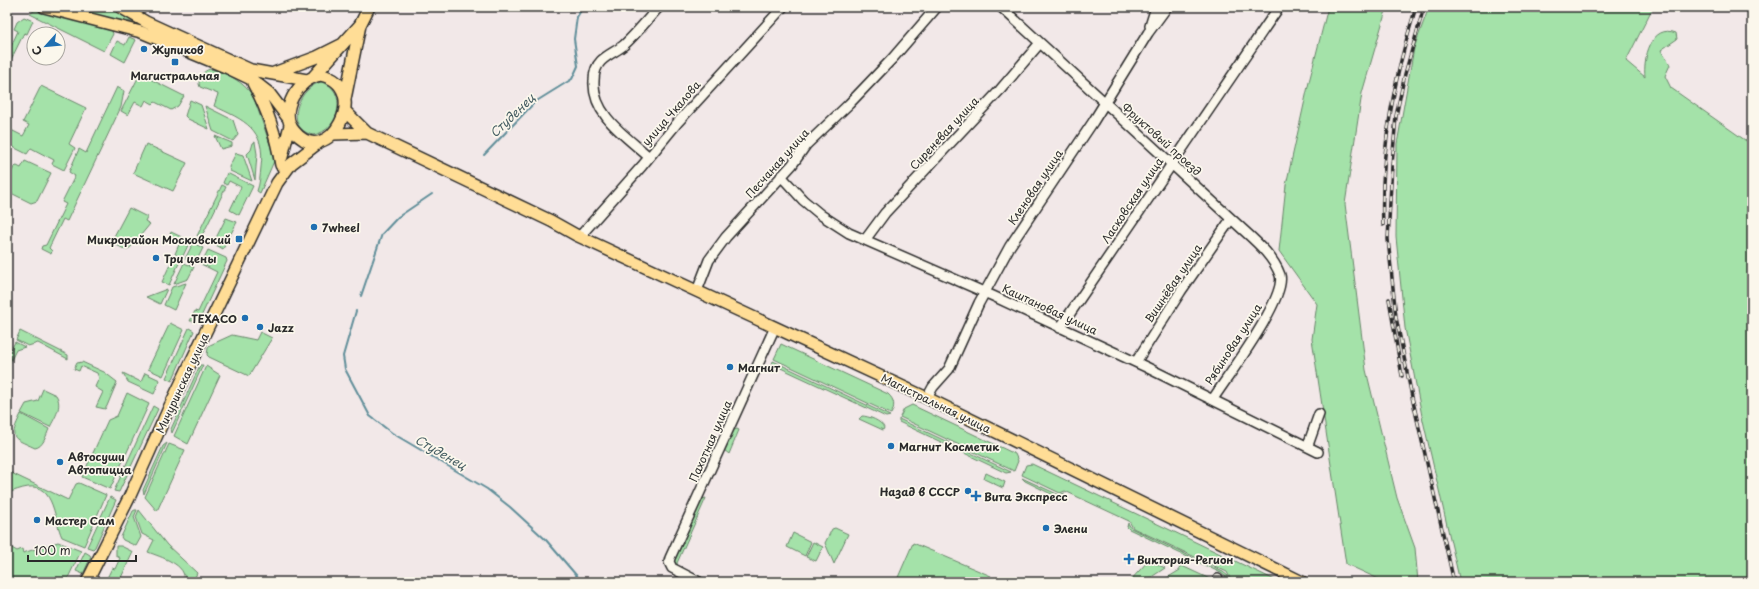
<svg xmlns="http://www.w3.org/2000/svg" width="1759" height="589" viewBox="0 0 1759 589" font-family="'Playpen Sans',sans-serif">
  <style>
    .green { fill: #a4e2a9; stroke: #68866a }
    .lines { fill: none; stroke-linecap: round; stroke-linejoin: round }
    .stream { stroke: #608e99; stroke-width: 2 }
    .minor-casing { stroke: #2b2b2b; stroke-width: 12 }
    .major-casing { stroke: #2b2b2b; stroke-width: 14 }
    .minor { stroke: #fbf7ec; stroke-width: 9 }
    .major { stroke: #ffdd96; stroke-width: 11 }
    .rail-casing { stroke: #2b2b2b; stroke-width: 3.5 }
    .rail { stroke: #fbf7ec; stroke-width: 2; stroke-dasharray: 6; stroke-linecap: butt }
    .poi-dot { fill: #1f6fb2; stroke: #fbf7ec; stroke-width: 1.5 }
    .labels { text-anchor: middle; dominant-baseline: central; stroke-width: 3.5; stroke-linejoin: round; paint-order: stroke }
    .poi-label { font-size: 11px; font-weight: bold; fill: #2b2b2b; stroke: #fbf7ec; text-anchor: start }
    .street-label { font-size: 11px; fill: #2b2b2b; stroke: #fbf7ec }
    .water-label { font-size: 12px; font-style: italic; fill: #455d62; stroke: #fbf7ec }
  </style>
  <rect width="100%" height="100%" fill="#f2e8e8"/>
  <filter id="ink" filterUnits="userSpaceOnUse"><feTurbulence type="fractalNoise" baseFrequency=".025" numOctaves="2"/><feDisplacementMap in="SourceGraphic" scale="8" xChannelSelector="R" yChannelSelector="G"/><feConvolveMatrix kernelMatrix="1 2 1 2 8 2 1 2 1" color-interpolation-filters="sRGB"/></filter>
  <g filter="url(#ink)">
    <path class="green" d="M61 7H112L138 23 89 15Z
      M1328 7H1387L1362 93 1345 204 1366 370 1397 498 1415 548 1418 582H1385L1346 564 1312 339 1317 304 1279 251 1286 185 1309 82Z
      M1429 7H1653L1626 61 1645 77C1643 59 1651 23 1676 33L1677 39 1661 50C1663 56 1668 59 1670 65L1665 76 1671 88 1752 145V582H1460L1422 416 1405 328 1396 237 1397 144 1414 48Z
      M36 9 57 16 111 28 113 34 104 51 30 14Z
      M24 17 33 21 27 34 24 33 7 68V55L18 31 14 29 17 22Z
      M129 37 136 40 125 62 111 54 117 41 125 45Z
      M210 69C226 72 246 83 254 98L275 159 260 193 257 191C260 183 260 176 261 167 266 129 244 120 214 106L218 94 200 87 199 84C199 77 203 71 210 69Z
      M140 74 184 96 178 106 171 110 155 102 153 104 146 100 143 106 135 102 128 115 121 111Z
      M321 82C348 88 341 131 313 135 283 128 298 88 321 82Z
      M41 86 86 108 69 144 75 148 64 170 52 164 54 160 31 148 27 154 7 144V128L23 136 29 125 23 122Z
      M117 87 124 91 121 107 67 221 63 219 49 248 52 251 51 254 41 249 42 246 46 245 66 204 62 202 75 176 69 172 79 149 86 153Z
      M190 100 201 105 209 129 188 119 185 116Z
      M205 106 233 120 238 135 233 141 213 131Z
      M215 136 232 143V146L221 149Z
      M255 142 257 154 255 180 247 154 251 150 253 143Z
      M146 144 187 163 173 191 133 173Z
      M236 153 243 155 252 181 230 171 229 167Z
      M25 161 51 173 37 201 31 203 7 191V181L14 167 17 166 21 168Z
      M227 173 253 186 239 215 230 210 241 187 229 181 227 185 223 183Z
      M222 185 226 187 204 232 201 235 197 236Z
      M129 208 147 217 145 221 150 224 131 247 126 250 111 242Z
      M226 218 237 222 223 249 216 245 214 242Z
      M171 232 190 241 182 258 175 254 180 242 169 237Z
      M193 243 203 248 195 264 185 259Z
      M208 250 226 258 227 261 199 321H190L195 311 198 312 217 272 201 264Z
      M173 258 180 261 169 285 162 282Z
      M184 263 194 267 188 279 174 284Z
      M186 283 174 310 164 305 172 287Z
      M167 289 160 304 146 297Z
      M170 323 184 330 163 376 148 369Z
      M189 328 194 331 172 381 166 378Z
      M20 331 68 355V359L38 343 28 346 16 340Z
      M260 332 272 338 249 376 209 357 207 355 208 348 210 345 232 335 256 340Z
      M15 342 25 347 16 350 7 368V357Z
      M781 344 888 394C895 400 895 407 891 414L774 359Z
      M773 361 890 416 886 417 772 364Z
      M82 362 104 372 117 382 107 406 105 409 96 407 103 392 95 387 99 378 97 373 81 366 79 371 74 369 77 363Z
      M200 365H203L172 433 171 429Z
      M206 366 220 375 188 444 174 436Z
      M123 373 141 382 145 373 160 380 154 394 128 382Z
      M43 389 56 395C63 406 55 417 50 427L21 413 26 404 38 401Z
      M127 393 149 404 110 489 82 477 108 420 117 416Z
      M912 405 1015 454 1018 461 1014 471 900 417 904 409Z
      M153 406 158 409 119 492 114 491Z
      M21 414 49 429C46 436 43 447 35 448 11 437 9 439 21 414Z
      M862 416C868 416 882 421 884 428L883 430 859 419Z
      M899 419 1011 472 1006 473 899 422Z
      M737 429 739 430 729 454 724 450 733 430Z
      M167 443 144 494 143 490 163 446Z
      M169 444 185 450 157 511 145 497Z
      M1032 464 1279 582H1234L1231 580 1227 572 1133 528 1129 521 1065 491 1060 493 1022 475 1026 465Z
      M7 471 68 500 76 484 79 483 106 495 84 546 62 537C54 521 55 484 28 487 21 488 14 491 7 493Z
      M986 473 1005 482 1003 488 984 479Z
      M1022 478 1059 495 1065 493 1062 498H1059L1025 481Z
      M110 497 116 500 95 547 93 549 87 547Z
      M706 498 677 563 678 566 712 582H707L675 567 672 560 701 499Z
      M135 510H137L134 517 141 537 136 546 123 540 121 537 133 511Z
      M139 510 167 545 197 573 193 582H184C188 564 160 557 148 552L154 540 142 534 136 517Z
      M1128 523 1131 528 1223 572 1228 576V582H1225L1226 577 1221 573 1129 529 1127 527Z
      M835 528 848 534 834 564 825 543 832 529Z
      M793 533 811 542 805 556 787 547Z
      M8 540 10 547 17 551 22 549 23 553 58 542 81 551 66 582H7Z
      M813 542 823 547 816 561 806 557Z
      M913 543 991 576 989 582H896Z
      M116 546H121L133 552 119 582H105L112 568 115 569 120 558 116 556Z
      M85 552 90 555 91 557 83 574 76 571Z
      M1149 560 1165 568 1144 582H1129Z
      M1182 566 1212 580 1215 582H1180L1179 579 1174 582 1172 580 1163 582 1162 581 1180 570 1179 567Z"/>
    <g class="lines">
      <path class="stream" d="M484 155 535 102 572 79 578 66 574 39 577 17 583 7
        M361 296 382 234 398 217 432 194
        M356 311 343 356 345 369 370 416 392 433 487 489 510 507 546 540 582 582"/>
      <defs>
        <path id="minor" d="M1001 7 1239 226C1254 240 1273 255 1280 275 1287 298 1227 377 1213 399
          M1150 26 1156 7
          M649 157C626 136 592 115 594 81 594 73 596 66 601 61 608 54 617 51 624 45 636 34 647 20 659 7
          M781 176 803 200 821 215 849 233 993 296 1146 367 1318 452
          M580 236 642 166 678 122 783 7
          M865 240 885 213 1000 90 1040 43
          M697 291 709 260 726 237 792 165 806 145 849 104 892 59 937 7
          M1060 328 1279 7
          M1136 362 1181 291 1231 219
          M927 398 933 387 949 369 979 303 1010 246 1093 122 1148 33 1167 7
          M1308 445 1319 414
          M1218 579 1219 582
          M699 582 672 568 669 562 670 558 775 327"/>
        <path id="major" d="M44 7 141 32 228 68 251 79 269 93 288 118
          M120 7 146 22 251 70 307 80
          M274 73 317 57 343 44
          M321 75C374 86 328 173 294 131 278 111 298 78 321 75Z
          M314 76 360 25
          M253 83C268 110 276 135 281 165
          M345 99 360 25 369 7
          M345 111 367 133 551 221 576 235 927 398 1302 582
          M334 134 367 133
          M282 157 290 125
          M87 582 129 498 169 408 277 183 291 164 321 141"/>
      </defs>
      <use href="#minor" class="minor-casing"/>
      <use href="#major" class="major-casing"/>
      <use href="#minor" class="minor"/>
      <use href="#major" class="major"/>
      <defs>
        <path id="rail" d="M1424 7 1405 74 1396 116 1392 165 1388 239 1396 317 1412 397 1454 582
          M1383 225C1380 152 1394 77 1416 7
          M1389 299 1402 376"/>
      </defs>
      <use href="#rail" class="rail-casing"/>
      <use href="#rail" class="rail"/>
    </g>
  </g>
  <g class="poi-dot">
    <circle cx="144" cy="49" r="4"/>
    <rect x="171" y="58" width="8" height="8" rx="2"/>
    <circle cx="314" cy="227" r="4"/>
    <rect x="235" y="235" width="8" height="8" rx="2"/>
    <circle cx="156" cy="258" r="4"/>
    <circle cx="245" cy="318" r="4"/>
    <circle cx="260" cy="327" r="4"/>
    <circle cx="730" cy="367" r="4"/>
    <circle cx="891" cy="446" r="4"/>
    <circle cx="60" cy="462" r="4"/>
    <circle cx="968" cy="491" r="4"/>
    <path d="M974 490h4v4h4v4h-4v4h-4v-4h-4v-4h4z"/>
    <circle cx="37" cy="520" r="4"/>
    <circle cx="1046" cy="528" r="4"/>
    <path d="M1127 553h4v4h4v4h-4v4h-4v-4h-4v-4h4z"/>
  </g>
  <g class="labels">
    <g class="poi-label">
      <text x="152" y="49">Жупиков</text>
      <text x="175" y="75" text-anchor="middle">Магистральная</text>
      <text x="322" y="227">7wheel</text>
      <text x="231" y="239" text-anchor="end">Микрорайон Московский</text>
      <text x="164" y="258">Три цены</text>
      <text x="237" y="318" text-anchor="end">ТЕХАСО</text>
      <text x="268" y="327">Jazz</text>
      <text x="738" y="367">Магнит</text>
      <text x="899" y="446">Магнит Косметик</text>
      <text x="68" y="456">Автосуши<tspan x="68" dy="13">Автопицца</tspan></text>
      <text x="960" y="491" text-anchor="end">Назад в СССР</text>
      <text x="984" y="496">Вита Экспресс</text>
      <text x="45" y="520">Мастер Сам</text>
      <text x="1054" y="528">Элени</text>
      <text x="1137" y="559">Виктория-Регион</text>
    </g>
    <g class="street-label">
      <text transform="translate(671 113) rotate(-49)">улица Чкалова</text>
      <text transform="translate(944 133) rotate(-47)">Сиреневая улица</text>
      <text transform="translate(1162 139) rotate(42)">Фруктовый проезд</text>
      <text transform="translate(777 163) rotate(-48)">Песчаная улица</text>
      <text transform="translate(1035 187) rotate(-56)">Кленовая улица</text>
      <text transform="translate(1132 200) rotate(-56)">Ласковская улица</text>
      <text transform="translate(1173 283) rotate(-56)">Вишнёвая улица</text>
      <text transform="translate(1050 309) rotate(25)">Каштановая улица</text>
      <text transform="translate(1233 344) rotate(-57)">Рябиновая улица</text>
      <text transform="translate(182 383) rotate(-65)">Мичуринская улица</text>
      <text transform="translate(936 403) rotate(26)">Магистральная улица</text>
      <text transform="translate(710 441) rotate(-66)">Пахотная улица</text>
    </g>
    <g class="water-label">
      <text transform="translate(512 115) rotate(-44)">Студенец</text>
      <text transform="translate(441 452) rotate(30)">Студенец</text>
    </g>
  </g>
  <rect width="1759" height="589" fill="none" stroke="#fbf7ec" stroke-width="24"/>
  <rect x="12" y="12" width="1735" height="565" fill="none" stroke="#2b2b2b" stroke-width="1.5" filter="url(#ink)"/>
  <g transform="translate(46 46) rotate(243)"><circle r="19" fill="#fbf7ec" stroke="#a8a59f"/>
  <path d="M0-3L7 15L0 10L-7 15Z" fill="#1f6fb2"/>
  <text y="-6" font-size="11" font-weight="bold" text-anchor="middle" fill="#2b2b2b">С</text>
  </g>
  <path d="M28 555v6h108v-6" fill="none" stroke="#2b2b2b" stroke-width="2"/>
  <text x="34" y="555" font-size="12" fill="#2b2b2b" stroke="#fbf7ec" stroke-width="3" paint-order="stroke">100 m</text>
</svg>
